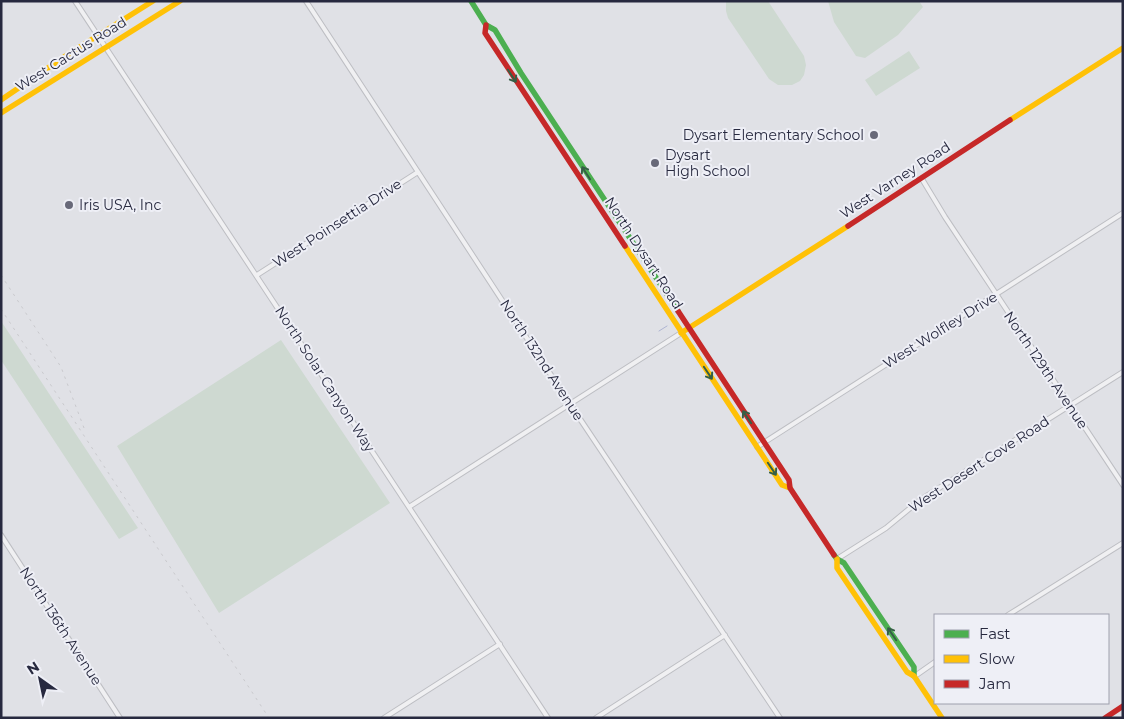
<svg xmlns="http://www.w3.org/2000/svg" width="1124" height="719" viewBox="0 0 1124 719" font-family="Montserrat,sans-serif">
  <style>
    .green { fill: #ced9d1 }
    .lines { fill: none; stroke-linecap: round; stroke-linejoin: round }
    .stream { stroke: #aeb4d2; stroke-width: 1 }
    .street-casing { stroke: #bdbec3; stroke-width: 6 }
    .street { stroke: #f0f0f2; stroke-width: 4 }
    .fast { stroke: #4caf50; stroke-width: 5.5 }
    .slow { stroke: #ffc107; stroke-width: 5.5 }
    .jam { stroke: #c62828; stroke-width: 5.5 }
    .rail { stroke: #c9c9cd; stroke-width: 1; stroke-dasharray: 2.5 5; stroke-linecap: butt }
    .oneway { stroke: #365f46 }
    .poi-dot { fill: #686979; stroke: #eeeff6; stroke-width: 2 }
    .labels { text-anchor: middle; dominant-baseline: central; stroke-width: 4; stroke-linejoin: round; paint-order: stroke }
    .street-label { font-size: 14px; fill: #27293f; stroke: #eeeff6 }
    .poi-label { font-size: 14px; fill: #27293f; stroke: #eeeff6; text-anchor: start }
  </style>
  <rect width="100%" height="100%" fill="#e0e1e6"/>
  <path class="green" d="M726 1H768L804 56 806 65 804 75 800 81 792 85H778L769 79 728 18 726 11Z
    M828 1H919L923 7 898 35 865 58 856 56 834 22Z
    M909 51 920 68 876 96 865 80Z
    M1 321 138 528 119 539 1 360Z
    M281 340 390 503 219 613 117 446Z"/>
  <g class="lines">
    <path class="stream" d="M659 331 667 326"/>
    <defs>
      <path id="street" d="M75 1 548 718
        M306 1 570 404 780 718
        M922 179 945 217 1123 485
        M257 275 418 172
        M757 447 1123 213
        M409 507 681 333
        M1 535 120 718
        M837 559 886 528 920 500 1123 372
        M1008 615 1123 543
        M915 676 935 662
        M384 718 500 644
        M596 718 725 635"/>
    </defs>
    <use href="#street" class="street-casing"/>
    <use href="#street" class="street"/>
    <path class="fast" d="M471 1 486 25 495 30 521 73 678 311
      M834 555 837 559 844 563 914 667V676"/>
    <path class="slow" d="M1 100 67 55 153 1
      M1 113 180 1
      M1010 120 1123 48
      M625 246 782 485 790 488
      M681 333 848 226
      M837 559V568L907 672 914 676 942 718"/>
    <path class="jam" d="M486 25 485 33 625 246
      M848 226 1010 120
      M678 311 789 480 790 488 834 555
      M1105 718 1123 706"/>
    <path class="rail" d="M1 275 61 367 84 428
      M1 309 269 718"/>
  </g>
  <defs><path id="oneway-shaft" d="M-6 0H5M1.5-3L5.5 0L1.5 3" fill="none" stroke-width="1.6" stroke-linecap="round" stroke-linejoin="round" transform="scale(1.25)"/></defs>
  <g class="oneway">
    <use href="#oneway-shaft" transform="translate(512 76) rotate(57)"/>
    <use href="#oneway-shaft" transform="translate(586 173) rotate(-123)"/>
    <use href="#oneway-shaft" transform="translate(708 373) rotate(56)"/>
    <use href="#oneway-shaft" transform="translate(747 417) rotate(-124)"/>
    <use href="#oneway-shaft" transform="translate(772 469) rotate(56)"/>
    <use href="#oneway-shaft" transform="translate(892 634) rotate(-124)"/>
  </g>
  <g class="poi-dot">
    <circle cx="874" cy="135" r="5"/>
    <circle cx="655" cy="163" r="5"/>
    <circle cx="69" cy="205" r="5"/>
  </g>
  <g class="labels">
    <g class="street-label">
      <text transform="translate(71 54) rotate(-32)">West Cactus Road</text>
      <text transform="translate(895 180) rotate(-33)">West Varney Road</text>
      <text transform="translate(337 223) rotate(-33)">West Poinsettia Drive</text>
      <text transform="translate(644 253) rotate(57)">North Dysart Road</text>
      <text transform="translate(940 330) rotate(-32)">West Wolfley Drive</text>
      <text transform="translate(542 360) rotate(57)">North 132nd Avenue</text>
      <text transform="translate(1046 370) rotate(56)">North 129th Avenue</text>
      <text transform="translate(325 379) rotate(57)">North Solar Canyon Way</text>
      <text transform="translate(979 464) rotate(-33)">West Desert Cove Road</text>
      <text transform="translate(61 626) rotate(57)">North 136th Avenue</text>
    </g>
    <g class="poi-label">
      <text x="864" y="135" text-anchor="end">Dysart Elementary School</text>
      <text x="665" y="155">Dysart<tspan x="665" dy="16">High School</tspan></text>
      <text x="79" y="205">Iris USA, Inc</text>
    </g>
  </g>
  <rect width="1124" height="719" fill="none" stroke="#27293f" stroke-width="5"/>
  <rect x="934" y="614" width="175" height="90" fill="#eeeff6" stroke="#9ea0ad"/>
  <rect x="944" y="630" width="25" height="8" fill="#4caf50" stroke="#9ea0ad"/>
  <text x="979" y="639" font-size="15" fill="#27293f">Fast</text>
  <rect x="944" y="655" width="25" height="8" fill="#ffc107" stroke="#9ea0ad"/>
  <text x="979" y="664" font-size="15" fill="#27293f">Slow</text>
  <rect x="944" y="680" width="25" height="8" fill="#c62828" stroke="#9ea0ad"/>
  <text x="979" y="689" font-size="15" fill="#27293f">Jam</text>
  <g transform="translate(40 679) rotate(327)" stroke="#eeeff6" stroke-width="4" paint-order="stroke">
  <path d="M0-4L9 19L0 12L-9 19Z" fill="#27293f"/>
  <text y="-8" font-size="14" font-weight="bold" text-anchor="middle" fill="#27293f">N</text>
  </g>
</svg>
